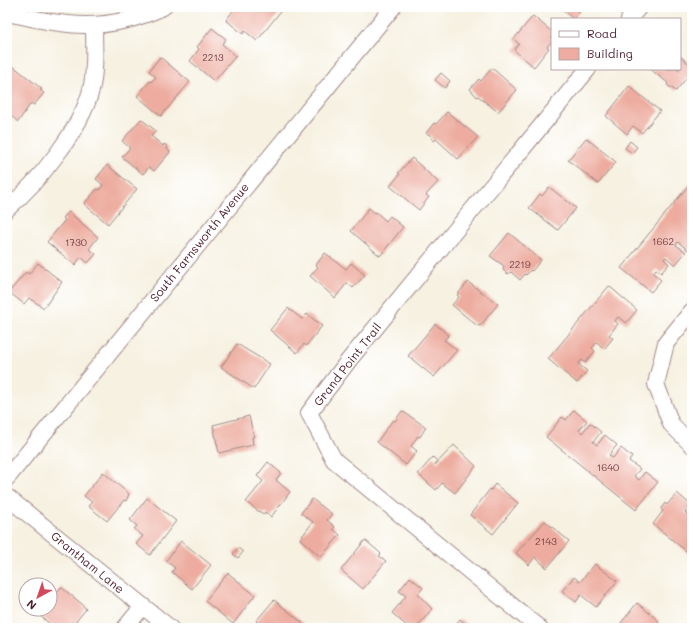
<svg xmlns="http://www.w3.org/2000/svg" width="699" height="635" viewBox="0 0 699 635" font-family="Mali,sans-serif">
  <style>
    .building { fill: #edac9f }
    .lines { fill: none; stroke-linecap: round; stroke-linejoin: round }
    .street-casing { stroke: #a08886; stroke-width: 18 }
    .street { stroke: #fff; stroke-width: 16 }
    .labels { text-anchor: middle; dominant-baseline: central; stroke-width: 3; stroke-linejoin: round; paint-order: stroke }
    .number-label { font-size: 10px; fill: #734248 }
    .street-label { font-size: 12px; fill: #4a1f2b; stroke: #fff }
  </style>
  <rect width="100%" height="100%" fill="#fff"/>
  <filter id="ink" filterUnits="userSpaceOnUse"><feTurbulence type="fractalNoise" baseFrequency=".025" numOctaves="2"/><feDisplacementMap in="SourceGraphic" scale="8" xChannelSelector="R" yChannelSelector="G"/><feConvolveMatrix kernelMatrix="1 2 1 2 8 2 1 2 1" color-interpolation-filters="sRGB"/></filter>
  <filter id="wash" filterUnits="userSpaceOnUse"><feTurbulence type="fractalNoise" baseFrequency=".012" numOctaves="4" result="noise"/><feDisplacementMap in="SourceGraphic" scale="16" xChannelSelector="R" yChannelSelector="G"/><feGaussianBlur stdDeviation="0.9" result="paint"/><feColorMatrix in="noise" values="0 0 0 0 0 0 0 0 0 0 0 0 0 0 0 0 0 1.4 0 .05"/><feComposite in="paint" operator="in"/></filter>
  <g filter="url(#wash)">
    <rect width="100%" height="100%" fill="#f6f1e1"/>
    <g id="blocks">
      <path class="building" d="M236 7H244L248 11 251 7H284L257 41 245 31 243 34 226 20Z
        M560 7H584L573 19Z
        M533 16 552 32V41L547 47 549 48 534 67 514 50 519 44 514 39Z
        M212 28 226 39 222 44 236 56 214 81 190 61 199 49 197 47Z
        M680 56 692 66V71L676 91 667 85 668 83 650 69H680Z
        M160 57 190 82 161 116 137 96 150 81 151 82 156 77 149 71Z
        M13 66 42 89 40 90 44 93 34 105 31 103 18 122 7 112V74Z
        M492 68 517 90 498 112 478 96 477 97 470 89 479 79 481 81Z
        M441 73 450 81 445 88 435 80Z
        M629 86 660 111 642 133 633 126 627 134 606 116Z
        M447 112 478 137 458 159 436 139 434 141 431 138 432 136 426 133 434 123 436 124Z
        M141 119 156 131 151 136 163 146 164 144 168 147 167 149 170 152 154 171 149 167 143 174 122 157 130 148 122 141Z
        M586 138 616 162 598 184 568 160Z
        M630 141 637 147 632 153 625 148Z
        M412 158 438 182 426 195 429 197 419 210 390 186 400 174 398 173Z
        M107 165 137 189 108 224 84 204 97 189 99 190 103 185 96 179Z
        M692 181V229L690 228 688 230 692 233V245L688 250 678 242 676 245 686 252 675 265 666 257 664 259 669 264 661 273 656 269 653 273 661 280 651 292 621 268Z
        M549 187 576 208 558 230 529 208 540 194 542 196Z
        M369 208 375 213 376 212 386 221 390 216 403 227 380 256 351 231Z
        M69 212 98 237 89 249 96 254 88 263 81 257 75 265 47 242 65 220 63 218Z
        M509 233 541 260 532 271 531 270 526 275 525 274 520 280 511 272 508 274 503 270 504 266 490 256Z
        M325 253 346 269 351 263 365 275 353 288 347 283 335 298 310 276 318 267 316 265Z
        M38 263 62 282 44 308 29 298 24 304 9 292 26 272 29 274Z
        M468 282 498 304 480 326 475 324 452 305 459 297 457 295Z
        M609 286 637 310 626 323 618 317 615 321 618 324 609 335 613 338 604 349 597 342 592 348 595 351 585 363 582 360 578 364 587 371 577 383 548 359Z
        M288 308 302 319 307 314 322 326 306 346 304 344 297 353 270 330Z
        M435 324 449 335 444 340 457 350 434 377 408 356Z
        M237 344 270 364 254 389 221 367Z
        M574 410 587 421 579 430 582 433 590 423 601 432 593 442 597 445 605 435 617 445 609 455 613 458 621 448 632 457 629 461 640 469 634 476 639 480 645 472 658 482 636 510 546 437 562 417 566 420Z
        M402 411 426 427 420 437 418 436 411 446 417 451 406 465 377 442 392 421H395Z
        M249 416 254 437H252L253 445 219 453 213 425Z
        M454 445 476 466 455 493 442 483 436 490 418 474 433 457 437 461 435 465Z
        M268 462 281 473 276 480 290 492 271 517 265 512 264 514 258 511 246 502 263 481 257 476Z
        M103 472 129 494 126 501 124 500 107 521 88 506 92 502 84 496Z
        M495 484 518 503 493 534 470 515 490 489 491 490Z
        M677 493 691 505 685 512 687 514 692 508V556L653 524 663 511 661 509 665 503 667 505Z
        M147 498 176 521 150 555 136 544 143 536 134 529 137 526 130 520Z
        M312 499 332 514 327 520 335 527 333 529 340 535 321 557 300 539 313 522 301 513Z
        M545 521 569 541 547 568 535 557 529 565 516 553Z
        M365 540 378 551 381 554 379 556 386 561 363 589 341 570Z
        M181 541 211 565 192 589 172 572 175 568 166 561Z
        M238 548 243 552 238 558 233 554Z
        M595 564 617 581 596 607 581 595 576 602 562 591 574 577 580 582Z
        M228 573 255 595 233 624 205 601Z
        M410 577 423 588 418 594 432 609 416 628H409L392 613 406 596 399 591Z
        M61 587 82 604 86 609 74 624 72 622 67 628H55L39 615 43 609H50V601Z
        M274 600 303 623 299 628H264L256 621Z
        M637 603 659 621 653 628H617Z
        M460 619 471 628H453Z"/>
    </g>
  </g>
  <g filter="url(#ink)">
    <use href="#blocks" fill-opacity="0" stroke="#a08886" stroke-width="1"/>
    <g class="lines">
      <defs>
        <path id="street" d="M7 13C67 26 105 34 163 7
          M629 19 639 7
          M7 209C37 183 81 130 91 90 96 70 94 47 94 26
          M692 311 666 343 656 384 671 424 692 445
          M7 478 393 7
          M7 497 170 628
          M125 628 143 606
          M539 628 334 460 309 413 349 360 588 69"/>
      </defs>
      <use href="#street" class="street-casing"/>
      <use href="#street" class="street"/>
    </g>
  </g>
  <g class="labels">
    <g class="number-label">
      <text x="213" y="57">2213</text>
      <text x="663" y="241">1662</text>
      <text x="76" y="242">1730</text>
      <text x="520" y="264">2219</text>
      <text x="608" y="467">1640</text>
      <text x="546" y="541">2143</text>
    </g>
    <g class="street-label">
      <text transform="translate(199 242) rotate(-51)">South Farnsworth Avenue</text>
      <text transform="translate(347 364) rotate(-52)">Grand Point Trail</text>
      <text transform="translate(88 562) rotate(39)">Grantham Lane</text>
    </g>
  </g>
  <rect width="699" height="635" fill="none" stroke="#fff" stroke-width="24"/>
  <rect x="551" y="18" width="130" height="52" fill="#ffffff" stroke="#b7a5aa"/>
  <rect x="559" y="31" width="20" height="6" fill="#ffffff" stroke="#b7a5aa"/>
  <text x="587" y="38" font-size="12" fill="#4a1f2b">Road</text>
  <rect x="559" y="48" width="20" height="12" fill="#edac9f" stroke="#b7a5aa"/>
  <text x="587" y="58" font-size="12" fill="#4a1f2b">Building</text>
  <g transform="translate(38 597) rotate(220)"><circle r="19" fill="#ffffff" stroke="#b7a5aa"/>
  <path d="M0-3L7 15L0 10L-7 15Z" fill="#d1495b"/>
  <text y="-6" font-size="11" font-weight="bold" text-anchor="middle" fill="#4a1f2b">N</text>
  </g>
</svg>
